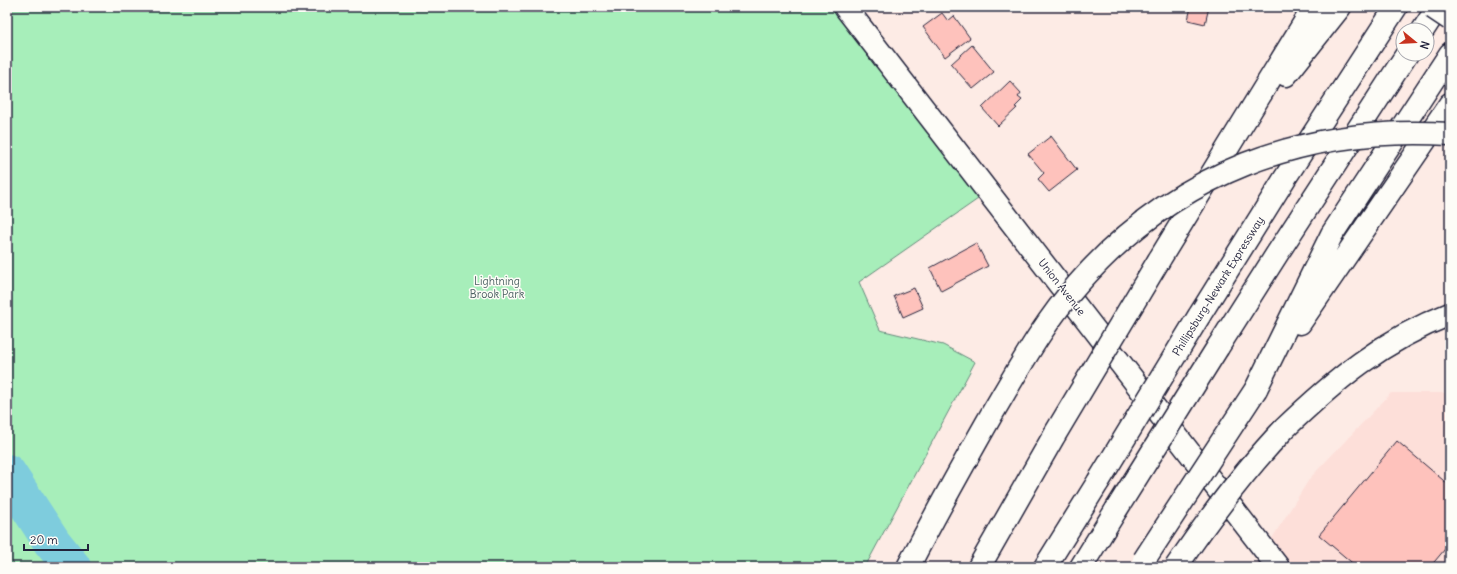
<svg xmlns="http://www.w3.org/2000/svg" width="1457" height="574" viewBox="0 0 1457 574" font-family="Delius,sans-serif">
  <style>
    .built { fill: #fddfd9 }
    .green { fill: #a7eeba; stroke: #64887a }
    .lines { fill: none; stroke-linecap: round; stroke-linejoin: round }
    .river { stroke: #7eccdd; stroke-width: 38 }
    .building { fill: #fec2bc; stroke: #22223b }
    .tertiary-casing { stroke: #22223b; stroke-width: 25 }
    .motorway-casing { stroke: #22223b; stroke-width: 25 }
    .tertiary { stroke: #fdfcf7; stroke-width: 22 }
    .motorway { stroke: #fdfcf7; stroke-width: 22 }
    .motorway-bridge-casing { stroke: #22223b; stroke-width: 25; stroke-linecap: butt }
    .motorway-bridge { stroke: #fdfcf7; stroke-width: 22 }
    .labels { text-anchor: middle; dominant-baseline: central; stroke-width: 3; stroke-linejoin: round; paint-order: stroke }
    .park-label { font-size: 11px; fill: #4a5f61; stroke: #fdfcf7 }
    .street-label { font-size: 11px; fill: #22223b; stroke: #fdfcf7 }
  </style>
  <rect width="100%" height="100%" fill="#fdebe5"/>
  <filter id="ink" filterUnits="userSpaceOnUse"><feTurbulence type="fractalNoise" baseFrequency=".025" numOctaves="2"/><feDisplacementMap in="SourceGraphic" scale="8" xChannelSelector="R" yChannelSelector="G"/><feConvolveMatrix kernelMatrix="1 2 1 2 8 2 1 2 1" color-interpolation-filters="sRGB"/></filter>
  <g filter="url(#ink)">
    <path class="built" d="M1391 393H1450V567H1254L1310 478Z"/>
    <path class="green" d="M7 7H845L988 192 859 282 880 330 943 345 975 362 865 567H7Z"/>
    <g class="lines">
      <path class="river" d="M7 473 52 542 72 567"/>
    </g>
    <path class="building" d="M1191 7H1209L1205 24 1188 20Z
      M942 13 948 21 954 16 970 38 945 57 923 27Z
      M972 45 994 72 973 89 951 64Z
      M1010 81 1021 93 1018 97 1022 100 1015 107 1017 108 998 126 982 108Z
      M1051 136 1077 170 1049 192 1038 179 1044 173 1028 154Z
      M976 243 988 266 941 291 930 268Z
      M914 288 923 308 903 317 894 296Z
      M1397 441 1450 486V543L1430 567H1357L1319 535Z"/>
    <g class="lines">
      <defs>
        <path id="tertiary" d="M845 7 1278 567"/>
        <path id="motorway" d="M1423 30 1438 7
          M1286 75 1340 7
          M1159 260 1314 7
          M1199 316 1285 178 1396 7
          M1300 323 1450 104
          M1218 347 1277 254 1407 54
          M1256 389 1332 234 1450 54
          M1284 429C1335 380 1383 340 1450 314
          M979 567 1055 434
          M1045 567 1098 482
          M1081 567 1116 510"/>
      </defs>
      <use href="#tertiary" class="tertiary-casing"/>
      <use href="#motorway" class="motorway-casing"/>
      <use href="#tertiary" class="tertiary"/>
      <use href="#motorway" class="motorway"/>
      <defs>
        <path id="motorway-bridge" d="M1432 7 1450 19
          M1055 434 1159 260
          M1098 482 1199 316
          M1116 510 1218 347
          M1144 560 1256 389
          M908 567C935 515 964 463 993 412 1019 368 1044 322 1078 284 1175 173 1304 125 1450 134
          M1176 567C1209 518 1243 472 1284 429"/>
      </defs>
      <use href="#motorway-bridge" class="motorway-bridge-casing"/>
      <use href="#motorway-bridge" class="motorway-bridge"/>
    </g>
  </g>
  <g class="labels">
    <g class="park-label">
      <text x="497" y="281">Lightning<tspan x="497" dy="13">Brook Park</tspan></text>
    </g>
    <g class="street-label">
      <text transform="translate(1218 286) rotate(-58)">Phillipsburg-Newark Expressway</text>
      <text transform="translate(1062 287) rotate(52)">Union Avenue</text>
    </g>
  </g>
  <rect width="1457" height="574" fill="none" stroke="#fdfcf7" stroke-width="24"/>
  <rect x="12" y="12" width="1433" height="550" fill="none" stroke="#22223b" stroke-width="1.5" filter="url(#ink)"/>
  <g transform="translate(1415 42) rotate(108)"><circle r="19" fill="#fdfcf7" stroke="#a5a5ac"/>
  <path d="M0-3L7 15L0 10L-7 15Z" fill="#c8321e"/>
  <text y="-6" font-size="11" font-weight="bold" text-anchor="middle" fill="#22223b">N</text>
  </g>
  <path d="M24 544v6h64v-6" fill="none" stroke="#22223b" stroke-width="2"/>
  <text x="30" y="544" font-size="12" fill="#22223b" stroke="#fdfcf7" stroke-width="3" paint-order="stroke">20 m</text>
</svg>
